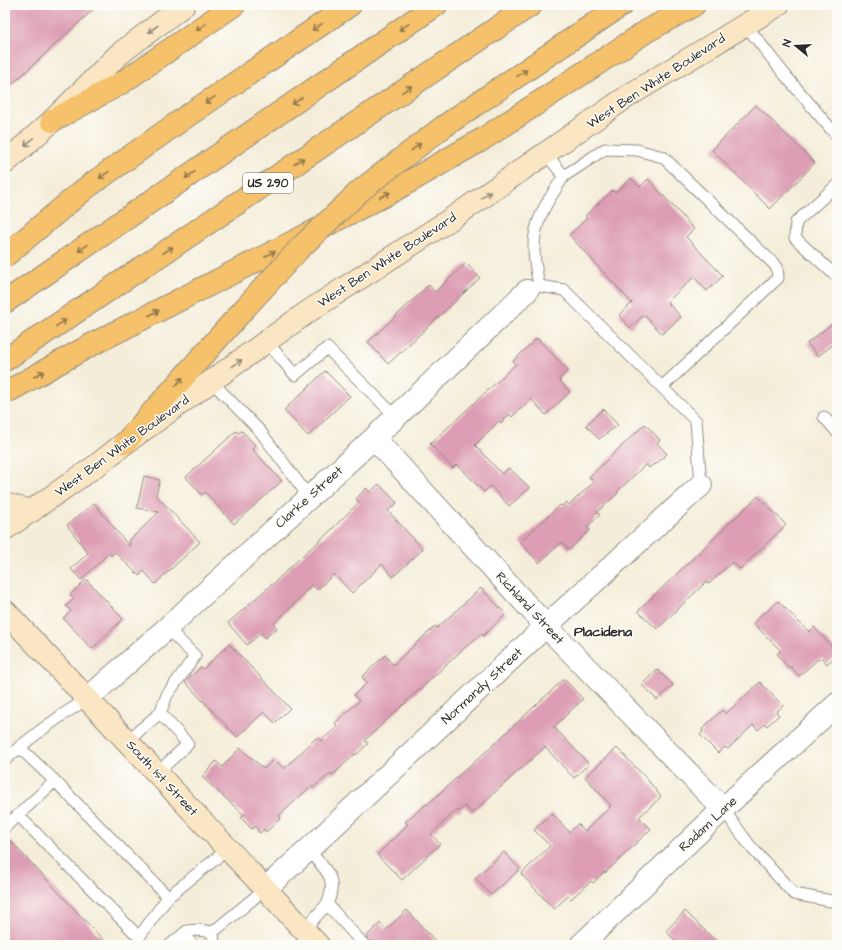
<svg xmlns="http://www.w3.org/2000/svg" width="842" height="950" viewBox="0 0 842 950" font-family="'Architects Daughter',sans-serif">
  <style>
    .building { fill: #dd9db4 }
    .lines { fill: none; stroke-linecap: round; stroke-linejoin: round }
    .lane-casing { stroke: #908c82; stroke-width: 13 }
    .street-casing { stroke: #908c82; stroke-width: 24 }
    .secondary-casing { stroke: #908c82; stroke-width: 24 }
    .highway-casing { stroke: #908c82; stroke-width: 24 }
    .lane { stroke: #fff; stroke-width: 11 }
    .street { stroke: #fff; stroke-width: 22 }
    .secondary { stroke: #fbe6c4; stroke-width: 22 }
    .highway { stroke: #f5c16b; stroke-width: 22 }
    .highway-bridge-casing { stroke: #908c82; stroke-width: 24; stroke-linecap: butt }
    .highway-bridge { stroke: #f5c16b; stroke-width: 22 }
    .oneway { stroke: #90764b }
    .oneway2 { stroke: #938878 }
    .labels { text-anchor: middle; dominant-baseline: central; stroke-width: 3; stroke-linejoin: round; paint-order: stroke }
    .shield { fill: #fdfcf7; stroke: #6a6a68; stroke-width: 1 }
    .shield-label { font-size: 12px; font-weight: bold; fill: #2b2b2b }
    .street-label { font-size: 13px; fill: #2b2b2b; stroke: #fdfcf7 }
    .neighbourhood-label { font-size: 14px; font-weight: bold; fill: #2b2b2b; stroke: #fdfcf7 }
  </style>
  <rect width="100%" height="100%" fill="#fdfcf7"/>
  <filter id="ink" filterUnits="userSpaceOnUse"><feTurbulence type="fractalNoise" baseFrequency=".025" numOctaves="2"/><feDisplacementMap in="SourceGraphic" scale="8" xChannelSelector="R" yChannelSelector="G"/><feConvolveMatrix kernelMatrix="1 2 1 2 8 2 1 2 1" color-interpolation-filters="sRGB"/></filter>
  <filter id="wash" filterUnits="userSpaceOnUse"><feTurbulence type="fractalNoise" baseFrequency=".012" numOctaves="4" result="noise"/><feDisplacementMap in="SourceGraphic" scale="16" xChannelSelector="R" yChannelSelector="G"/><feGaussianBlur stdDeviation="0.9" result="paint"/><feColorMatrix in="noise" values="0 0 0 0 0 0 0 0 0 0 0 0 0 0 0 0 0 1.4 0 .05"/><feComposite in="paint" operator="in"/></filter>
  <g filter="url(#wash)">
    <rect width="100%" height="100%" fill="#f4edd9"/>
    <g id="blocks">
      <path class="building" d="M5 5H98L5 91Z
        M756 105 815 163 770 209 712 150Z
        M631 178 640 187 648 179 694 229 686 237 723 276 707 291 694 277 667 302 681 317 662 334 644 315 630 328 619 315 632 303 569 235 587 218 585 216 613 190 615 193Z
        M466 263 480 278 388 364 368 342 429 285 435 292Z
        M837 320V342L818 356 807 343Z
        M537 338 568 370 559 380 570 392 546 415 531 399 512 417 510 414 501 423 499 421 475 445 502 474 509 468 530 488 509 506 491 486 484 492 457 464 453 468 430 444 516 364 513 361Z
        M325 371 350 396 308 436 284 410Z
        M603 409 618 425 599 439 586 425Z
        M645 424 660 440 657 443 667 454 655 465 654 464 649 468 646 464 617 492 618 493 597 512 600 515 587 527 590 530 569 550 562 542 539 563 520 542 560 505 562 506 567 502 569 505 594 482 589 477Z
        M236 431 238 433 242 431 255 445 252 449 282 481 234 524 205 492 202 495 186 477Z
        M144 476 160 480 156 495 200 542 155 584 144 571 139 576 115 552 111 556 109 553 81 580 71 569 88 553 67 525 94 503 129 546 130 540 159 512 137 508Z
        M379 484 397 503 388 511 423 549 393 577 382 564 352 593 334 574 317 590 312 585 274 624 277 628 265 638 261 633 247 645 228 623 272 584V585L303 555 326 535 359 502 356 499 366 488 370 492Z
        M758 496 786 525 740 569 732 562 709 584 706 582 657 629 638 611Z
        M86 579 123 619 92 649 63 618 71 611 66 606 74 599 70 595Z
        M481 588 506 614 483 636 481 634 460 652 374 732 365 740 368 744 356 755 355 754 333 775 331 773 313 788 311 786 279 816 281 818 266 832 264 829 260 833 255 826 252 829 241 818 244 815 202 777 216 761 222 767 240 748 264 769 274 759 284 769 316 738 317 739 319 738 321 741 338 726 335 723 359 701 354 695 367 683 362 677 385 655 393 665 435 626 437 628Z
        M778 601 809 632 814 627 837 652V655L827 664 822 658 820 660 818 659 799 676 791 667 789 668 777 654 781 651 754 624 764 612 765 613Z
        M229 644 290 708 275 723 264 712 237 737 185 682 201 667 203 669Z
        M657 669 673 685 657 700 642 685Z
        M564 679 583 699 554 727 589 764 574 778 545 747 472 813 465 806 458 812 457 810 431 834 440 844 402 880 377 855 408 824 405 822 426 804 427 805 466 769V770Z
        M760 682 783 706 776 712 779 715 767 726 765 724 758 730 753 725 728 749 725 747 718 753 700 735 703 731 702 729 722 710 726 714Z
        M617 748 647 779 661 797 639 817 651 829 605 873 604 872 593 883 591 881 571 899 568 896 554 909 521 874 550 846 534 830 552 813 569 832 578 824 585 831 611 806 585 777Z
        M5 835 108 945H5Z
        M504 852 520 869 491 895 475 878Z
        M407 910 439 945H371L372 943 366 937 380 923 386 930Z
        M685 911 720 945H679L666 931Z"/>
    </g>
  </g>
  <g filter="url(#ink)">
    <use href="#blocks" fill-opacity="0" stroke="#908c82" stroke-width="1"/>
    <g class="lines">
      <defs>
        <path id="lane" d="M745 24 785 75 837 136
          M546 154 564 176 605 149 637 150 663 157 777 267 778 278 662 387
          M837 185 796 222 795 238 837 277
          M539 286C537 274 534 261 534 249 533 221 549 199 564 176
          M527 291 539 286 564 290 696 421 701 485
          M267 342 295 375 327 348 396 417
          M211 381 260 431 309 497
          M824 417 837 432
          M160 713 167 695 195 656 167 628
          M127 741 160 713 188 744 157 773
          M19 747 55 781
          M5 760C30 737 58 717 87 699
          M723 809 751 847 794 894 837 902
          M18 815 139 937 168 897
          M5 827 55 781 168 897 228 849
          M308 850C325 869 339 878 327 904L364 945
          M304 930 327 904
          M213 932 265 889
          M183 934 193 945
          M170 945 187 931 198 930 213 932 214 945"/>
        <path id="street" d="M374 438 546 626 723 809
          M87 699 167 628 374 438 527 291
          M265 889 308 850 546 626 701 485
          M581 945 723 809 837 704"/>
        <path id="secondary" d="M5 163 52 121 118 55 184 5
          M5 504 32 511
          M5 529 97 465 125 443 309 311 454 217 628 96 778 5
          M5 611 318 945"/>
        <path id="highway" d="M585 30 622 5
          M52 121 123 82 234 5
          M5 256 86 188 187 116 350 5
          M5 302 436 5
          M5 360 531 5
          M5 393 89 346 393 191 483 139 647 31 694 5
          M125 443 245 308"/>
      </defs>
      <use href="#lane" class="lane-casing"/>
      <use href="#street" class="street-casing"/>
      <use href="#secondary" class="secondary-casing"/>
      <use href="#highway" class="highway-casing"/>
      <use href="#lane" class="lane"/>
      <use href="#street" class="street"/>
      <use href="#secondary" class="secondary"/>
      <use href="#highway" class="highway"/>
      <defs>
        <path id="highway-bridge" d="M245 308 300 248 361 190 443 127 585 30"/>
      </defs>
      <use href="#highway-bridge" class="highway-bridge-casing"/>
      <use href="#highway-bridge" class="highway-bridge"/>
    </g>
    <defs><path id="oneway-shaft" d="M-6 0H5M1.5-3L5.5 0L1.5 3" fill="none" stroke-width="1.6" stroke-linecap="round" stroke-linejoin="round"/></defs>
    <g class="oneway">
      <use href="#oneway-shaft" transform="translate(201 27) rotate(145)"/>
      <use href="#oneway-shaft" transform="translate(317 27) rotate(146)"/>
      <use href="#oneway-shaft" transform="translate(404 27) rotate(145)"/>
      <use href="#oneway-shaft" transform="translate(522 73) rotate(-34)"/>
      <use href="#oneway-shaft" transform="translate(407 89) rotate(-34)"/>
      <use href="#oneway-shaft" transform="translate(210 100) rotate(146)"/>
      <use href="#oneway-shaft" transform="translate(297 101) rotate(145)"/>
      <use href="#oneway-shaft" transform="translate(416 147) rotate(-38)"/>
      <use href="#oneway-shaft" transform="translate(299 161) rotate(-34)"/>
      <use href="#oneway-shaft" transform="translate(104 175) rotate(144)"/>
      <use href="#oneway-shaft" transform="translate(190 175) rotate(145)"/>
      <use href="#oneway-shaft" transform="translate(385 195) rotate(-27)"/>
      <use href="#oneway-shaft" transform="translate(83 248) rotate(145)"/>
      <use href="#oneway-shaft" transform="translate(168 250) rotate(-34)"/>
      <use href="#oneway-shaft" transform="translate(270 254) rotate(-27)"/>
      <use href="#oneway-shaft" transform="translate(154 313) rotate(-27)"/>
      <use href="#oneway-shaft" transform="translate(61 323) rotate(-34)"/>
      <use href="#oneway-shaft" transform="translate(39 374) rotate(-30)"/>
      <use href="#oneway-shaft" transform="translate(179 382) rotate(-49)"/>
    </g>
    <g class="oneway2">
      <use href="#oneway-shaft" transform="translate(153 29) rotate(143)"/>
      <use href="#oneway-shaft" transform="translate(29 142) rotate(138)"/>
      <use href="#oneway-shaft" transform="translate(486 195) rotate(-35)"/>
      <use href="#oneway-shaft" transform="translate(237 363) rotate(-36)"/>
    </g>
  </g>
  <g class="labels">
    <rect class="shield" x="243" y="173" width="50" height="20" rx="3"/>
    <g class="shield-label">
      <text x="268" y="183">US 290</text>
    </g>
    <g class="street-label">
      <text transform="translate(656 81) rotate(-33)">West Ben White Boulevard</text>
      <text transform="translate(387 260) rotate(-33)">West Ben White Boulevard</text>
      <text transform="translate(122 446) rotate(-36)">West Ben White Boulevard</text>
      <text transform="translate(309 497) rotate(-42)">Clarke Street</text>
      <text transform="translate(530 608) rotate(47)">Richland Street</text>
      <text transform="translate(482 686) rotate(-43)">Normandy Street</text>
      <text transform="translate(162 778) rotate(47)">South 1st Street</text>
      <text transform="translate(708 824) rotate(-43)">Radam Lane</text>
    </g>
    <g class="neighbourhood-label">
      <text x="603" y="632">Placidena</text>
    </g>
  </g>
  <rect width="842" height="950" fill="none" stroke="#fdfcf7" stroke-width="20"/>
  <g transform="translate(796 46) rotate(288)" stroke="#fdfcf7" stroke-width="3" paint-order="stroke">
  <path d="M0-3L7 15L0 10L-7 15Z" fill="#2b2b2b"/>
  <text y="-6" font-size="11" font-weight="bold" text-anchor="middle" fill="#2b2b2b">N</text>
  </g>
</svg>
